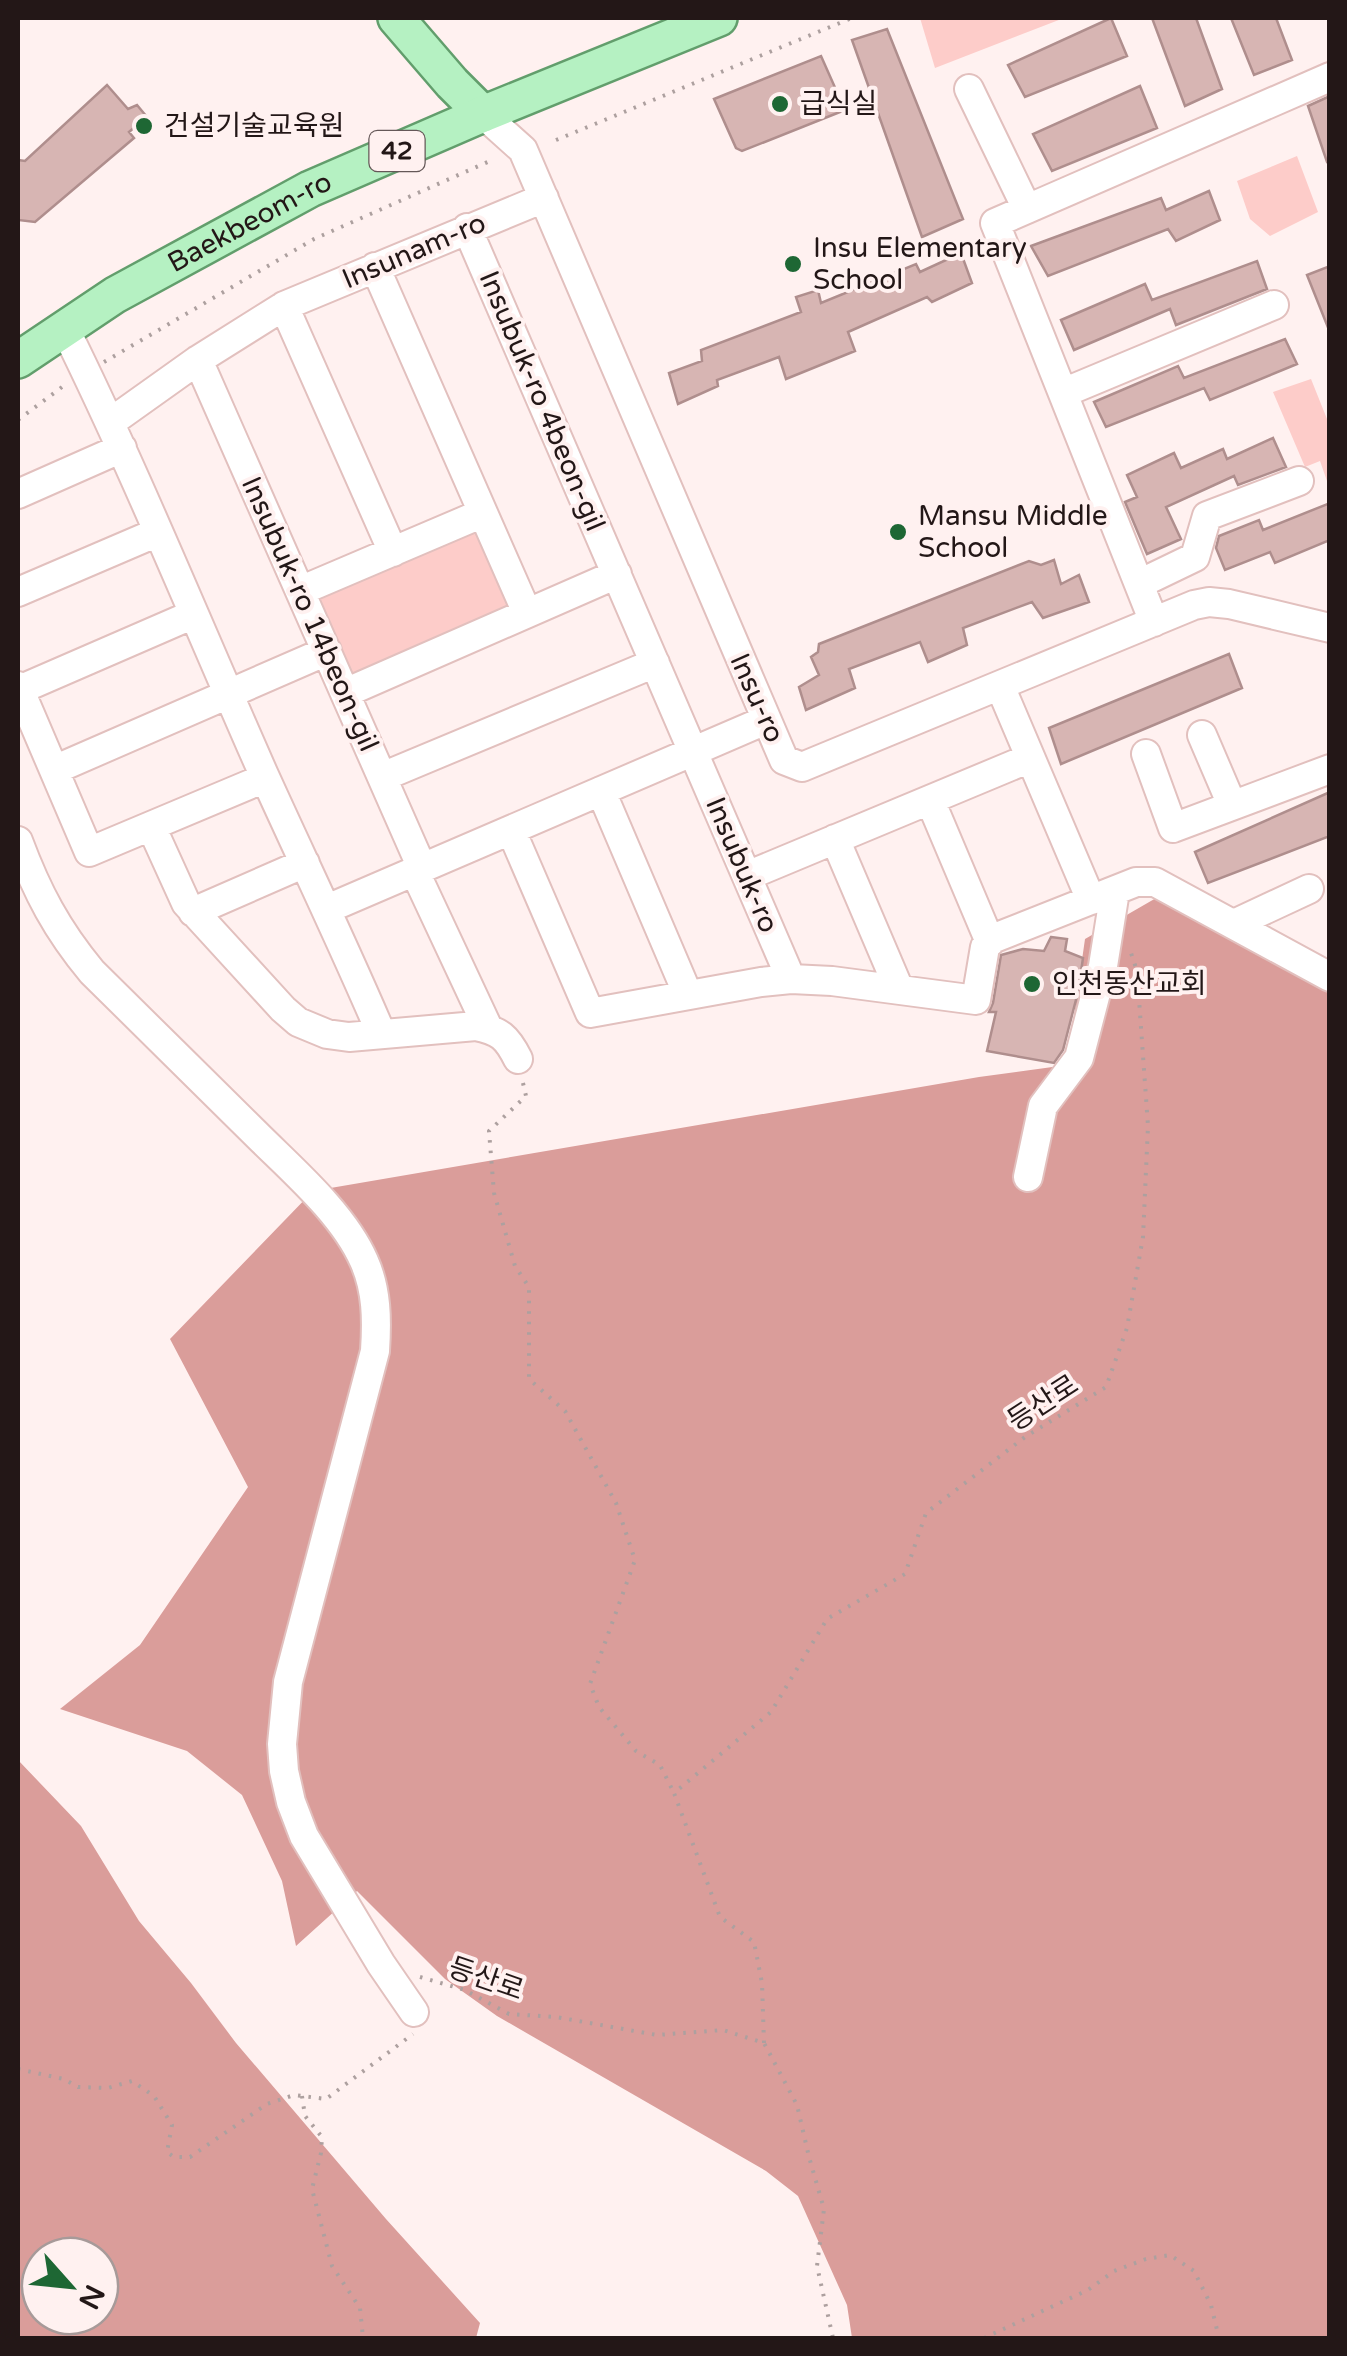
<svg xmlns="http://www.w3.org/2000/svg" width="1347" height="2356" viewBox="0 0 1347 2356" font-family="'Varela Round','Noto Sans KR',sans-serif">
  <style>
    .green { fill: #fdccc9 }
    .forest { fill: #da9d9a; fill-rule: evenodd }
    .building { fill: #d7b5b3; stroke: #af8e8d; stroke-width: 2.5 }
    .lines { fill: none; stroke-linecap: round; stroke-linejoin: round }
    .minor-casing { stroke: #e2c0be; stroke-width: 32 }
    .major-casing { stroke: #629e6c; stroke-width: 40 }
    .path { stroke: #ada09f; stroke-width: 4; stroke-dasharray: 2.5 8; stroke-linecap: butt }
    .minor { stroke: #fff; stroke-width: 28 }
    .major { stroke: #b5f1c2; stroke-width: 35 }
    .poi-dot { fill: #1e6734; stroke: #fff1f0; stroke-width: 4 }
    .labels { text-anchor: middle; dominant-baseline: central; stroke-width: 8; stroke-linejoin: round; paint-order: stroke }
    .shield { fill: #fff1f0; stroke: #655858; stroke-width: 2.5 }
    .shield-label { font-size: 25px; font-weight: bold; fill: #231717 }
    .poi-label { font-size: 28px; fill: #231717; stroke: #fff1f0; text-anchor: start }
    .street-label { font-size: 28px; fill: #231717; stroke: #fff1f0 }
  </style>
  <rect width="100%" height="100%" fill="#fff1f0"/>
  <path class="green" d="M920 18H1064L935 68Z
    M1297 156 1318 212 1270 236 1250 219 1237 181Z
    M1311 379 1329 424 1330 480 1327 481 1320 461 1305 467 1273 392Z
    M483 513 527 613 345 693 300 591Z"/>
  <path class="forest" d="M1170 890 1329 977V2338H852L847 2305 798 2196 766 2171 497 2016 445 1979 357 1891 296 1946 282 1881 242 1795 187 1751 60 1709 140 1645 248 1487 170 1339 313 1191 979 1077 1067 1065 1085 939Z
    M18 1760 81 1826 139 1921 191 1983 236 2043 386 2219 480 2323 476 2338H18ZM40 2256H100V2316H40Z"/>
  <path class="building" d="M1111 18 1127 56 1025 97 1008 65Z
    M1152 18H1196L1222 89 1185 106Z
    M1231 18H1276L1292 60 1254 75Z
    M887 29 963 219 922 237 852 40Z
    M821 56 845 110 742 151 736 148 714 99Z
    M107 85 128 109 137 105 147 117 129 132 134 138 35 222 18 220V160L25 161Z
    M1140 86 1157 128 1052 171 1033 134Z
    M1330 96V161L1327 162 1308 106Z
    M1209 191 1220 220 1176 241 1168 229 1048 276 1031 246 1161 198 1166 210Z
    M961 253 972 283 932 302 927 297 848 332 855 351 786 379 779 357 717 380 718 386 678 404 669 373 702 361 701 350 801 312 796 297 818 290 821 303 916 264 920 272Z
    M1257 261 1267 289 1176 325 1170 309 1074 350 1061 320 1145 284 1152 300Z
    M1330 266V330H1329L1307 275Z
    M1285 339 1297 364 1210 400 1204 388 1106 427 1094 402 1178 366 1184 378Z
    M1273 438 1286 467 1238 485 1234 476 1166 507 1181 539 1147 554 1125 502 1137 497 1127 475 1174 453 1181 468 1223 449 1227 459Z
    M1330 503V540L1275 563 1270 552 1225 570 1216 548 1219 536 1259 520 1263 530Z
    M1054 560 1061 584 1079 575 1089 602 1043 618 1032 602 963 628 967 645 928 662 920 642 849 669 855 688 806 710 799 687 819 675 811 657 818 652 819 644 1029 561 1041 565Z
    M1229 654 1242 688 1061 764 1049 728Z
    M1330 792V836L1208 883 1195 852Z
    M1051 937 1067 939 1065 951 1083 958 1078 992 1063 1050 1054 1063 987 1051 996 1012H989L993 1003 1001 955 1023 949 1044 951Z"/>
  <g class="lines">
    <defs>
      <path id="minor" d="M969 89 1027 209
        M483 114 523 150 784 760 802 767 1194 605 1209 602 1229 604 1330 628
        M467 228 791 979
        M375 267 527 613
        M284 306 393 552
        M65 329C137 475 198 626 264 775 303 861 344 946 381 1033
        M198 360 422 868
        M1063 393 1274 305
        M111 422 198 360 284 306 544 198
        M18 494 122 448
        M1139 584 1195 557 1207 516 1299 481
        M300 591 483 513
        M18 592 158 532
        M1154 622 995 223 1330 77
        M18 686 89 852 265 778
        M1000 686 1091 900
        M19 690 194 614
        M345 693 617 574
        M1202 735 1232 805
        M1146 754 1173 828 1330 769
        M54 770 327 651
        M382 777 655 663
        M601 791 688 995
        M930 800 990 942
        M151 826 186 903 283 1009 298 1022 327 1034 349 1037 476 1026C500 1031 507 1037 518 1059
        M511 830 590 1013 761 982 791 979 832 981 976 1000 985 947 992 939 1136 882H1155L1330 977
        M835 839 899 989
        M18 841C37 892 57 930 92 972 146 1026 201 1079 255 1133 292 1170 343 1213 364 1261 377 1290 377 1320 375 1351L288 1682 282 1744 284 1771 291 1802 304 1836 381 1964 414 2012
        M415 872 488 1028
        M747 876 1030 758
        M327 909 766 720
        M193 912 305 863
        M1234 924 1309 889
        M1028 1177 1043 1106 1079 1058 1103 966 1115 891"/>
      <g id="major">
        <path d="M396 18 452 83 483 114"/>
        <path id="s1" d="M18 360 115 295 310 189 483 114 719 18"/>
      </g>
    </defs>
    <use href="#minor" class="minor-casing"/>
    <use href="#major" class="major-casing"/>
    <path class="path" d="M556 140 852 18
      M104 362 314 239 490 161
      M18 420 66 384
      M523 1083 526 1096 489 1131 494 1193 515 1266 529 1287V1379L565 1411 616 1503 635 1560 590 1684 599 1707 636 1751 660 1765 674 1793
      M420 1977 465 1990 509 2014 556 2017 657 2035 723 2030 764 2043 797 2105 809 2157 824 2209 817 2266 833 2338
      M764 2043 762 1983 754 1942 720 1917 674 1793 771 1712 827 1619 905 1574 926 1513 1025 1437 1106 1387 1127 1328 1143 1237 1148 1126 1137 971 1130 950
      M18 2069 64 2079 78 2087 108 2088 132 2081 154 2096 172 2125 167 2152 174 2157H190L267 2104 294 2095 326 2099 413 2034
      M302 2096 305 2116 322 2137 321 2153 312 2189 332 2266 360 2308 363 2338
      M984 2338 1088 2290 1114 2271 1146 2259 1170 2255 1194 2271 1211 2305 1219 2338"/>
    <use href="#minor" class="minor"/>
    <use href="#major" class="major"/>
  </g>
  <g class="poi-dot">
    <circle cx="780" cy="104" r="10"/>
    <circle cx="144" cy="126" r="10"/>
    <circle cx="793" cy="264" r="10"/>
    <circle cx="898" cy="532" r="10"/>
    <circle cx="1032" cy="984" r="10"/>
  </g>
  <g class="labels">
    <rect class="shield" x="369.5" y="131" width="55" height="40" rx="8"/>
    <g class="shield-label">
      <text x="397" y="151">42</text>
    </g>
    <g class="poi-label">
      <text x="800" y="104">급식실</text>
      <text x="164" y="126">건설기술교육원</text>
      <text x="813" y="248">Insu Elementary<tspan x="813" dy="32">School</tspan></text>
      <text x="918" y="516">Mansu Middle<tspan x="918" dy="32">School</tspan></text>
      <text x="1052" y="984">인천동산교회</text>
    </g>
    <g class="street-label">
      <text stroke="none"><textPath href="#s1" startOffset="270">Baekbeom-ro</textPath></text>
      <text transform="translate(414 251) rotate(-23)">Insunam-ro</text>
      <text transform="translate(542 401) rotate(67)">Insubuk-ro 4beon-gil</text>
      <text transform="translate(310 614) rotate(66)">Insubuk-ro 14beon-gil</text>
      <text transform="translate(757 698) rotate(66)">Insu-ro</text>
      <text transform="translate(742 865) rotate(67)">Insubuk-ro</text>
      <text transform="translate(1043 1403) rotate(-33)">등산로</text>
      <text transform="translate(486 1979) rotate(19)">등산로</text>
    </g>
  </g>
  <rect width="1347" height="2356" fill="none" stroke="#231717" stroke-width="40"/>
  <g transform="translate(70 2286) rotate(117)"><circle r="48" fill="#fff1f0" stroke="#a79a99" stroke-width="2.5"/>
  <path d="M0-8L18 38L0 25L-18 38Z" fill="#1e6734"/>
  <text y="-15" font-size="28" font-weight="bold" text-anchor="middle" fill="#231717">N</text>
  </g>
</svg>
